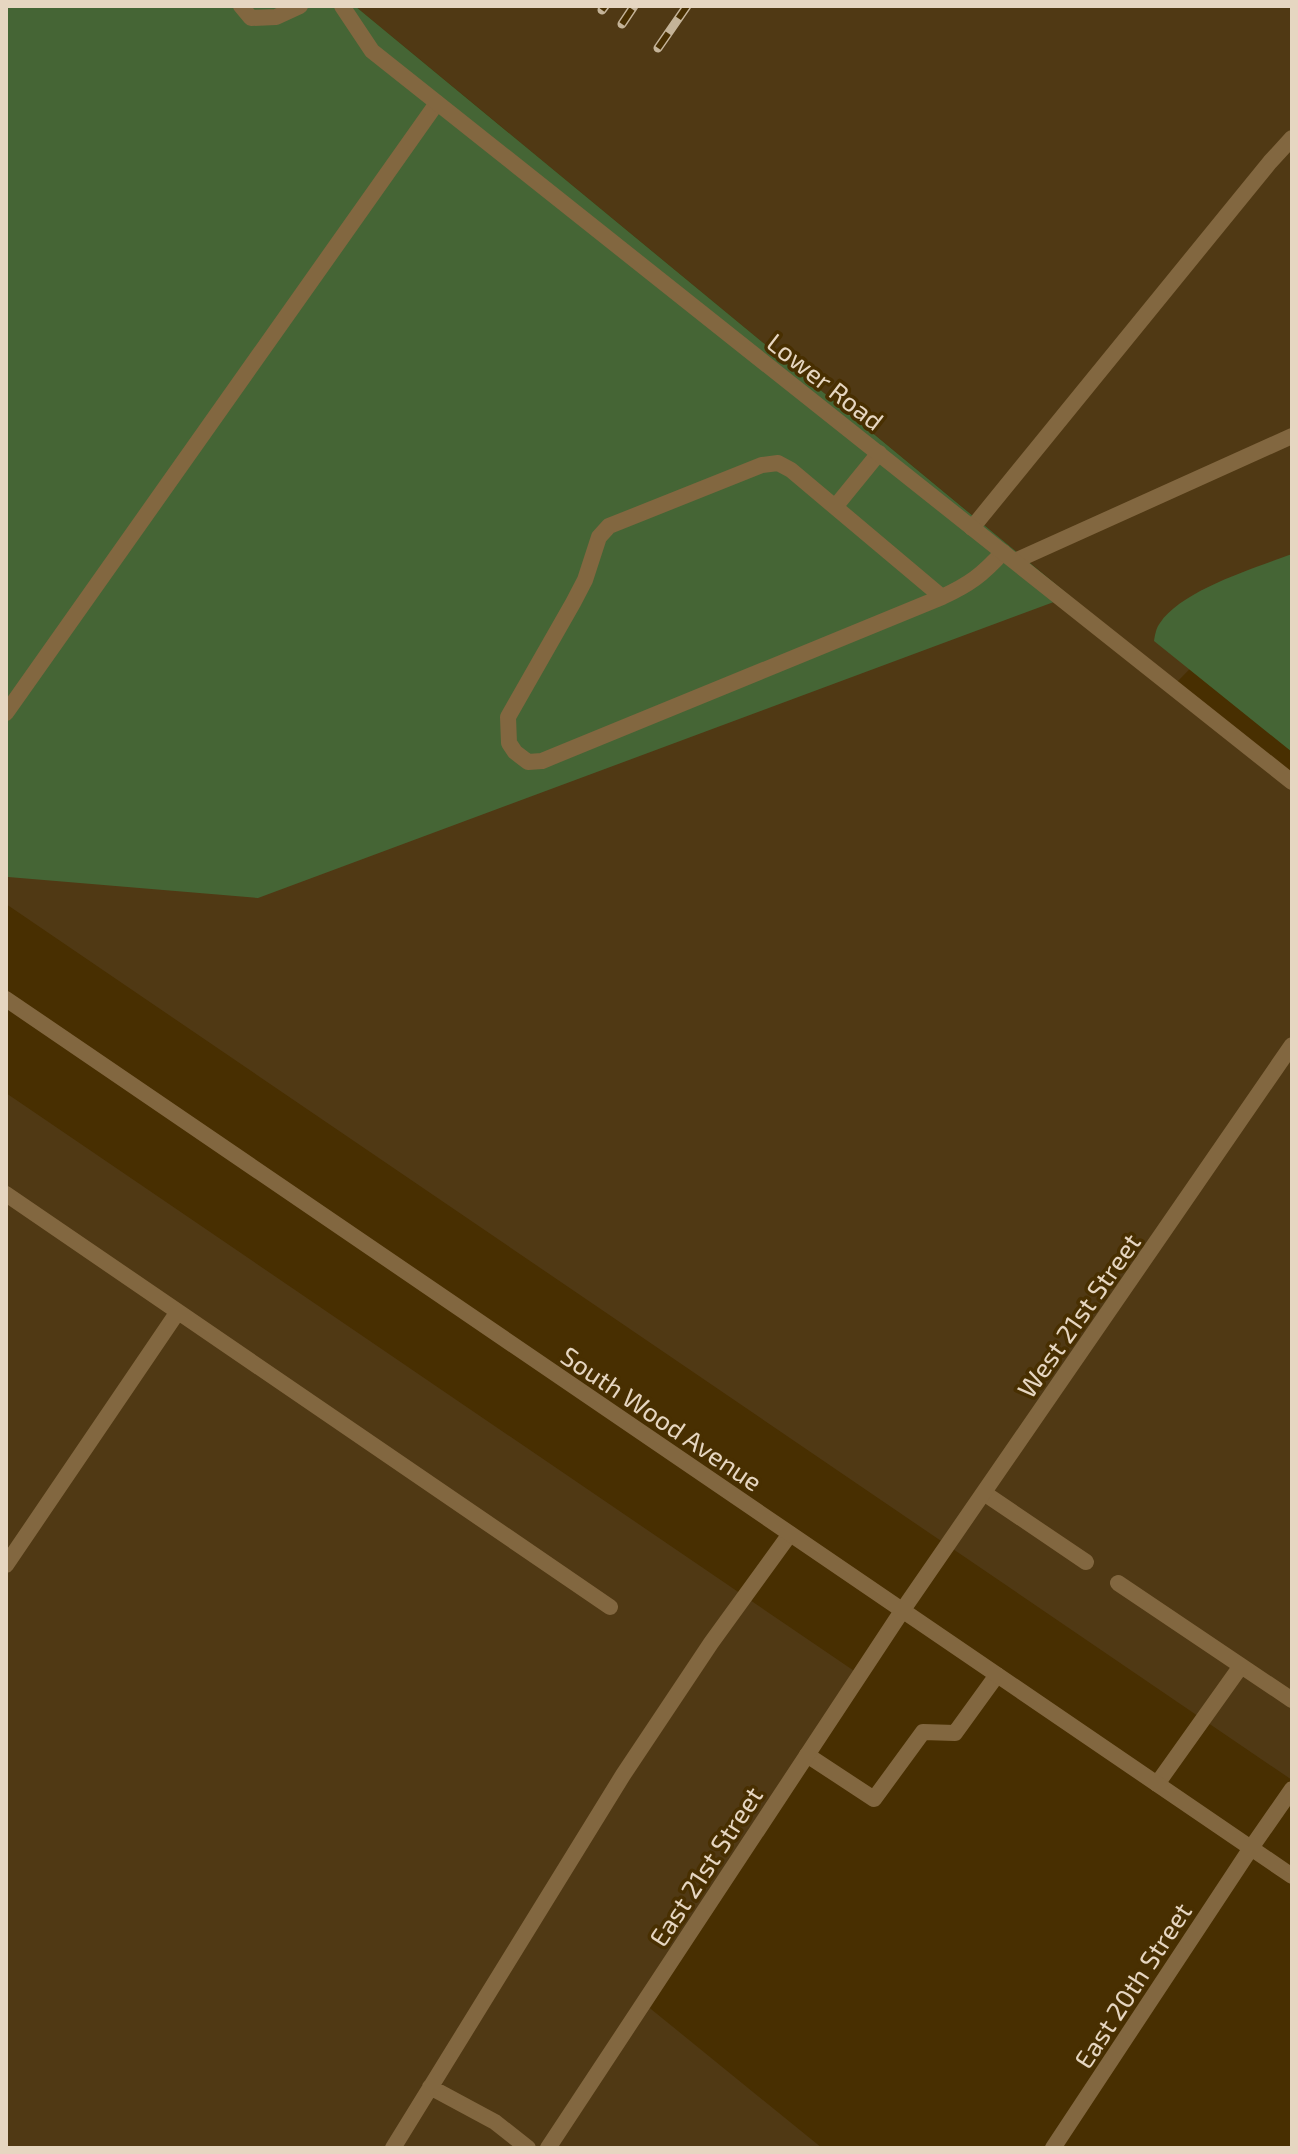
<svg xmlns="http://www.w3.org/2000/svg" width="1298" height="2154" viewBox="0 0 1298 2154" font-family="'Exo 2',sans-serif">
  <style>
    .built { fill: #503914 }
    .green { fill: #456535 }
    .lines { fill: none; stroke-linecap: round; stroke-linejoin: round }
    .service { stroke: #826740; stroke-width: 16 }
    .minor { stroke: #826740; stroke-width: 16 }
    .rail-casing { stroke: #c4b398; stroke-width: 9 }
    .rail { stroke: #482f01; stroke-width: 6; stroke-dasharray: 18; stroke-linecap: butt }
    .labels { text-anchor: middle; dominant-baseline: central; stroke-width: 7; stroke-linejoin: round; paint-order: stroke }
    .street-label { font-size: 26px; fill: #e6d6c1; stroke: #482f01 }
  </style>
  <rect width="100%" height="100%" fill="#482f01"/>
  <path class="built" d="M355 6H1292V565L1177 682 1292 773V1780L6 904V880L8 877 1069 595Z
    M6 1093 866 1679 646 2005 822 2148H6Z"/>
  <path class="green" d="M6 6H355L1070 596 258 898 8 877 6 880Z
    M1292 554V752L1154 641C1155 635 1156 628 1160 623 1182 590 1255 568 1292 554Z"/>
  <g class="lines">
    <path class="service" d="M241 6 251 18 276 17 300 6
      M835 507 879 453
      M972 528 1270 162 1292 138
      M1015 561 1292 436
      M942 597 791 470 778 463 762 465 609 526 599 537 585 580 573 603 508 717 509 743 515 752 528 762 542 761 942 597C970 584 982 575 1003 552
      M6 713 437 103
      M6 1194 610 1607
      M984 1493 1086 1562
      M6 1565 177 1313
      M1118 1583 1292 1700
      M807 1755 874 1799 923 1732 955 1733 997 1675
      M1157 1784 1241 1666
      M430 2087 495 2122 528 2148
      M393 2148 623 1775 711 1643 790 1534"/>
    <path class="minor" d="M342 6 372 51 1292 782
      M6 999 1292 1876
      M548 2148 902 1611 1292 1045
      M1053 2148 1251 1848 1292 1789"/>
    <defs>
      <path id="rail" d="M602 10 605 6
        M622 24 634 6
        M658 48 687 6"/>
    </defs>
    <use href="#rail" class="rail-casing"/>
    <use href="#rail" class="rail"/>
  </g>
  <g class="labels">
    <g class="street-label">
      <text transform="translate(826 381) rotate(38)">Lower Road</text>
      <text transform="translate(1078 1315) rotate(-55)">West 21st Street</text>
      <text transform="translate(662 1418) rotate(34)">South Wood Avenue</text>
      <text transform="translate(705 1866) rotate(-57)">East 21st Street</text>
      <text transform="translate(1132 1985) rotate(-57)">East 20th Street</text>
    </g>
  </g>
  <rect width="1298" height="2154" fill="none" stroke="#e6d6c1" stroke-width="16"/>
</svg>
